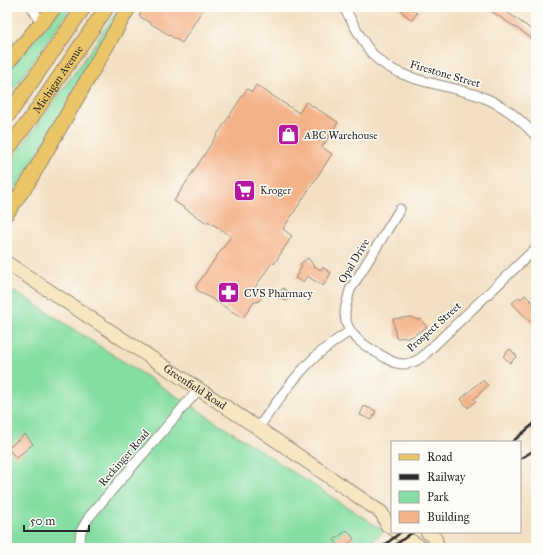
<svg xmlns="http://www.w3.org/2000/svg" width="543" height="555" viewBox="0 0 543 555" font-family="'IM FELL Great Primer',serif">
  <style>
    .green { fill: #84dea3; stroke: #588467 }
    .building { fill: #f4b289 }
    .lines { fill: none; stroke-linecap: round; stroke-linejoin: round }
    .minor-casing { stroke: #8f8677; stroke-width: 11 }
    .secondary-casing { stroke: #8f8677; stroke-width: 15 }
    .primary-casing { stroke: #8f8677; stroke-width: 16 }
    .minor { stroke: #fff; stroke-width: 9 }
    .secondary { stroke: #f7e8c3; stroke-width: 13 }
    .primary { stroke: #eac669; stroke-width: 14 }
    .rail { stroke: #2b2b2b; stroke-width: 2.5 }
    .labels { text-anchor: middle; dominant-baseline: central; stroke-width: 3; stroke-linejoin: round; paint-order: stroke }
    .street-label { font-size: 11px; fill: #2b2b2b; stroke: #fdfcf7 }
    .poi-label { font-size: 11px; fill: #2b2b2b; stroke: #fdfcf7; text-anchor: start }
  </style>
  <rect width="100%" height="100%" fill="#fdfcf7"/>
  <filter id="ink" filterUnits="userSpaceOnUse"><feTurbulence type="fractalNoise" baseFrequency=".025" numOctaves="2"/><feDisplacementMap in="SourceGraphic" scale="8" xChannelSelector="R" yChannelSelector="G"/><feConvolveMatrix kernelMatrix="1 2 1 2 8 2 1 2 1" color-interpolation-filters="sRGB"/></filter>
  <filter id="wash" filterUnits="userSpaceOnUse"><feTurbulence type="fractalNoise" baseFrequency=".012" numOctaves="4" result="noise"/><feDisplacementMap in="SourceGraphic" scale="16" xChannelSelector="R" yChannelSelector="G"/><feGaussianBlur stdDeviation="0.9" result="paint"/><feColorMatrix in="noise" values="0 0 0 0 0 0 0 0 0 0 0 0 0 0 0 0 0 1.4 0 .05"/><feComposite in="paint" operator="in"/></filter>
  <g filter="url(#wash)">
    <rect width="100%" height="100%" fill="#f3e0c3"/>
    <path class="green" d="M63 7H72L7 98V72Z
      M119 7H122L26 173 7 202V167L88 54Z
      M7 288 27 299 384 531 364 548H7Z"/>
    <g id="blocks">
      <path class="building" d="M145 7H204L182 43 139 16Z
        M399 7H408L417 13 412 20 404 14Z
        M485 7H498L510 14 536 33V41Z
        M256 85 299 113 306 102 338 122 322 147 332 154 283 229 292 236 274 264 272 262 254 289 263 295 258 302H254L243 318 197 290 196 286 231 236 208 221 207 223 174 201 247 89 252 92Z
        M308 258 314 266 321 270 322 267 331 273 323 286 307 276 303 282 295 278 302 266 300 264Z
        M283 288 291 294 286 301 278 296Z
        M525 295 536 306V328L512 303 519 297 521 299Z
        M411 317 418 320 420 319 427 327 411 337 396 338 393 319Z
        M510 349 517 356 510 363 503 356Z
        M482 380 488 385 474 399 476 401 468 408 461 399Z
        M364 406 376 411 372 420 360 415Z
        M25 434 33 444 16 458 8 448Z
        M347 530 354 539 343 548H340L334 540Z"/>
    </g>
  </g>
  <g filter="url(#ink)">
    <use href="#blocks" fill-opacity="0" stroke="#8f8677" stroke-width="1"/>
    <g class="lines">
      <defs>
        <path id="minor" d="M32 7 41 23
          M343 7C356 25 363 48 381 62 410 84 449 84 482 97 504 105 520 119 536 136
          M400 209 350 290C348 298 345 306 345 314 345 339 375 351 393 362 404 366 413 364 422 357L536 248
          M258 428C276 403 293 378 315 357 326 347 338 339 350 331
          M79 548 81 531 89 517 198 390"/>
        <g id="secondary">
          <path id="s1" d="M7 263 258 428 382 513 387 525 392 528"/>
          <path d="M397 532 422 548"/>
          <path d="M427 532 435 538 438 548"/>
        </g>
        <g id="primary">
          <path d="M7 63 55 7"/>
          <path d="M7 117 84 7"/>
          <path id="s2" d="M7 150 31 118 107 7"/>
          <path d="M7 213 28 183 129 7"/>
        </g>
      </defs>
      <use href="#minor" class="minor-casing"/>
      <use href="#secondary" class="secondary-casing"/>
      <use href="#primary" class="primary-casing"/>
      <use href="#minor" class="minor"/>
      <use href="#secondary" class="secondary"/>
      <use href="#primary" class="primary"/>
      <path class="rail" d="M512 442 536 422
        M520 459 536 449
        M381 548 401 532
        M391 548 413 532"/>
    </g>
  </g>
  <defs>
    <symbol id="shop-square" viewBox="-11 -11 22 22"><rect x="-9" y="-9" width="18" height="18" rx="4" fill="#b5179e" stroke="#fdfcf7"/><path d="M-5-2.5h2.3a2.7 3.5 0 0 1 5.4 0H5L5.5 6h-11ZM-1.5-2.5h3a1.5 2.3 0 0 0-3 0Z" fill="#fff"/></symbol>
    <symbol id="supermarket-square" viewBox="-11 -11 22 22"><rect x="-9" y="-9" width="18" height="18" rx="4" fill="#b5179e" stroke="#fdfcf7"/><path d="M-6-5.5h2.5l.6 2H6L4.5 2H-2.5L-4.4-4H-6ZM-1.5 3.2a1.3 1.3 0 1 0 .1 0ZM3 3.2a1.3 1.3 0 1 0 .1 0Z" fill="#fff"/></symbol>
    <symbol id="pharmacy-square" viewBox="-11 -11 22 22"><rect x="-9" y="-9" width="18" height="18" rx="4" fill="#b5179e" stroke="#fdfcf7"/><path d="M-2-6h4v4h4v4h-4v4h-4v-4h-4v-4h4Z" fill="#fff"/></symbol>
  </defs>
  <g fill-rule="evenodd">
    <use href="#shop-square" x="276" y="122" width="25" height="25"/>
    <use href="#supermarket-square" x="232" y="178" width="25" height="25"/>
    <use href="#pharmacy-square" x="216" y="280" width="25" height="25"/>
  </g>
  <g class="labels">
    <g class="street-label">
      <text transform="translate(445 74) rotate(16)">Firestone Street</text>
      <text stroke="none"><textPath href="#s2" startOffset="87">Michigan Avenue</textPath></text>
      <text transform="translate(354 261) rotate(-59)">Opal Drive</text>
      <text transform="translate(434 327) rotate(-42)">Prospect Street</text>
      <text stroke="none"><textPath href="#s1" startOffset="225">Greenfield Road</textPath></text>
      <text transform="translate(124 458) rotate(-49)">Reckinger Road</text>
    </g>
    <g class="poi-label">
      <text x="304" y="135">ABC Warehouse</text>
      <text x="260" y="190">Kroger</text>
      <text x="244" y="293">CVS Pharmacy</text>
    </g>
  </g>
  <rect width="543" height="555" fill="none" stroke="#fdfcf7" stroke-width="24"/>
  <rect x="391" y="441" width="130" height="92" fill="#fdfcf7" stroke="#a9a8a5"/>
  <rect x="399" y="454" width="20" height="6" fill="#eac669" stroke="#a9a8a5"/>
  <text x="427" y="461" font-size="12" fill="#2b2b2b">Road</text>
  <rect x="399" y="474" width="20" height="6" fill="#2b2b2b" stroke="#a9a8a5"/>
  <text x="427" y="481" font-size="12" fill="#2b2b2b">Railway</text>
  <rect x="399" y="491" width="20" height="12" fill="#84dea3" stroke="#a9a8a5"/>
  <text x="427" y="501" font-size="12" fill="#2b2b2b">Park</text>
  <rect x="399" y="511" width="20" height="12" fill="#f4b289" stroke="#a9a8a5"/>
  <text x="427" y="521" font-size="12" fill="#2b2b2b">Building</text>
  <path d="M24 525v6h65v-6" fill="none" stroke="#2b2b2b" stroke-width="2"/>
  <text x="30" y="525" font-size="12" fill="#2b2b2b" stroke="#fdfcf7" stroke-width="3" paint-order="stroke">50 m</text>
</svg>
